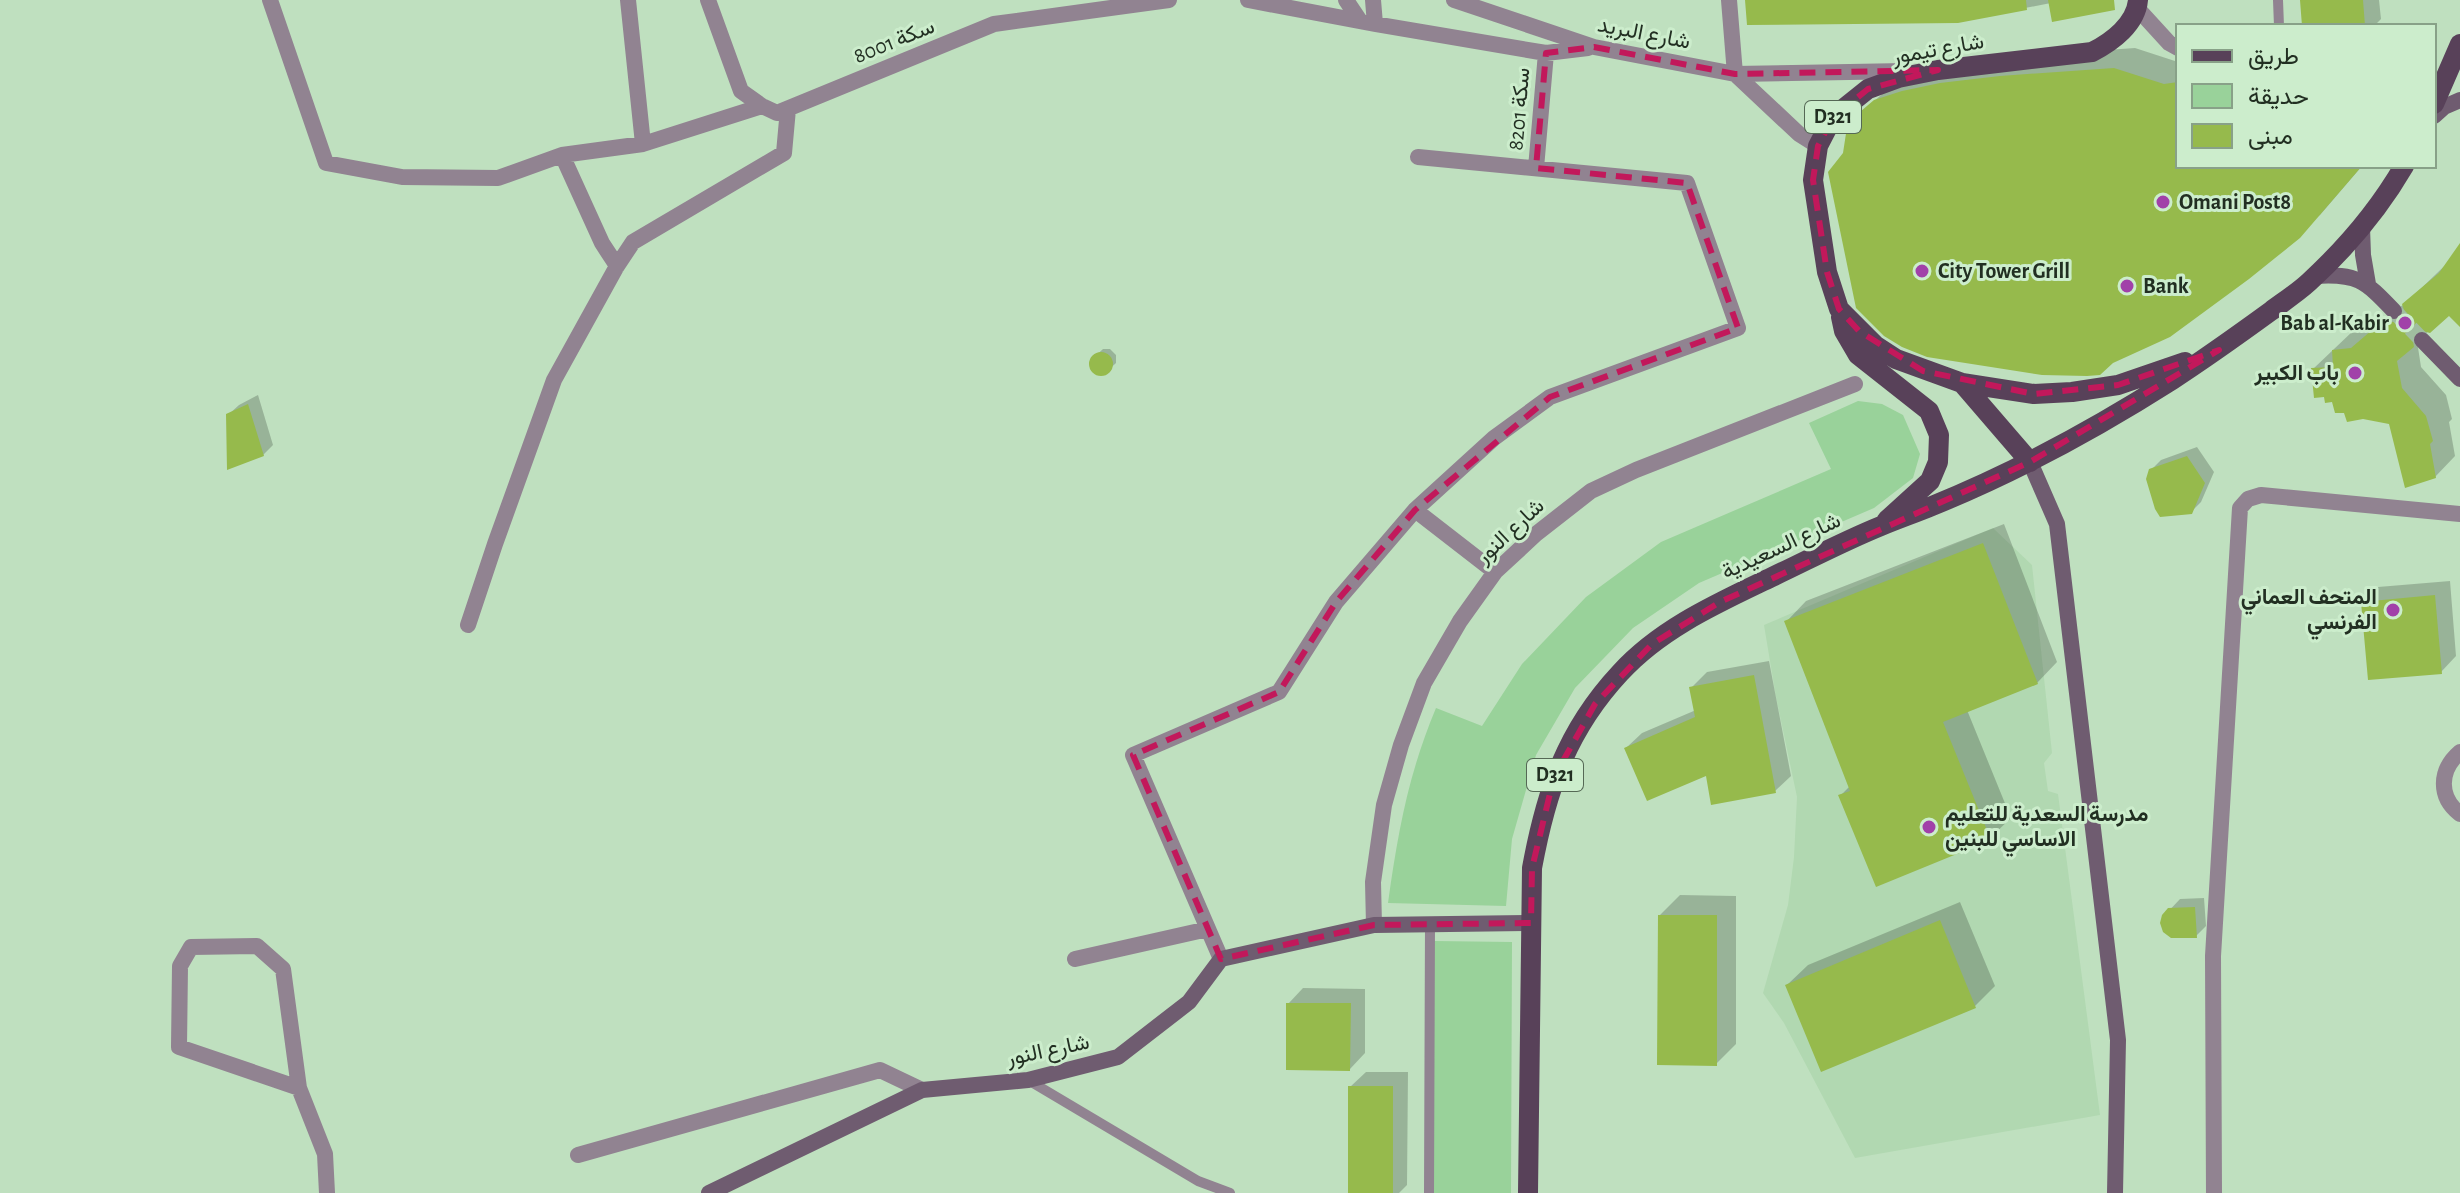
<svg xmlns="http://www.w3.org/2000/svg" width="2460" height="1193" viewBox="0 0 2460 1193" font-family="'Alegreya Sans',Vazirmatn,sans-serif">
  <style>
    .built { fill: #b1d8b1 }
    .green { fill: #99d29a }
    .shadow { fill: #0003 }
    .building { fill: #96ba4c }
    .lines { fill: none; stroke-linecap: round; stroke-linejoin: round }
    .secondary-tunnel { stroke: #a0bda0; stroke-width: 16; stroke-dasharray: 16 8; stroke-linecap: butt }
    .lane { stroke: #918391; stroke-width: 10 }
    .street { stroke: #918391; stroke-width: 16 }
    .secondary { stroke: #6f5c70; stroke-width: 16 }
    .primary { stroke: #584159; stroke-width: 20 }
    .marked { fill: none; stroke: #c2185b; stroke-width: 6; stroke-dasharray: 16 10; stroke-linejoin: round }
    .poi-dot { fill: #a141a9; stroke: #ccedcc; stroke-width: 3 }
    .labels { text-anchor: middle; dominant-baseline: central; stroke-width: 6; stroke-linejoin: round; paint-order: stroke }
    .shield { fill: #ccedcc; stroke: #556855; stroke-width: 2 }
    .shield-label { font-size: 20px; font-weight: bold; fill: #222f22 }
    .street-label { font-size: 22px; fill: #222f22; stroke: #ccedcc }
    .poi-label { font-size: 22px; font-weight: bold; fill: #222f22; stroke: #ccedcc; text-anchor: start }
  </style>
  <rect width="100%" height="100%" fill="#bfe0bf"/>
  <path class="built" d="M1993 528 2032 565 2052 753 2044 763 2048 791 2058 794 2100 1115 1855 1158 1784 1023 1763 993 1788 905 1794 857 1797 797 1776 697 1764 625Z"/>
  <path class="green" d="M1858 401 1882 404 1903 415 1920 454 1913 478 1874 508 1699 583 1633 628 1575 688 1536 755 1512 839 1506 906 1388 903C1398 832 1408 775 1436 708L1482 726 1522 664 1586 597 1661 542 1831 469 1809 423Z
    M1434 941 1512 942 1511 1193H1433Z"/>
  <path class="shadow" d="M1747 0H2113L2051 3 1958 21Z
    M2302 0H2379L2381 19 2374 26H2304Z
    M2135 48 2178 62V166H2362L2320 215 2112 362 1845 154 1855 118 1897 81 2022 56Z
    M2460 251V324L2449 314 2417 341 2421 367 2446 395 2452 419 2449 422 2455 456 2435 477 2391 422 2345 411 2333 400 2313 369 2354 330 2374 328 2409 300Z
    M1103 349H1110L1116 355V363L1104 374H1096L1091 367V360Z
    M258 395 273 445 263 455 228 415 239 405Z
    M2197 447 2214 472 2201 502 2191 512 2151 470 2161 460Z
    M2004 524 2057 662 2037 683 1967 710 2011 818 1990 838 1877 885 1840 796 1850 786 1786 622 1806 601Z
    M2450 581 2456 656 2441 672 2363 603 2378 587Z
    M1769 661 1791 776 1775 791 1626 748 1642 733 1696 710 1691 688 1707 672Z
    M1680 895 1736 896V1044L1716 1064 1660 915Z
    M2204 898 2206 926 2196 936 2164 916 2180 899Z
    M1960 902 1995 986 1975 1006 1787 985 1808 965Z
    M1303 988 1365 989V1053L1350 1069 1288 1004Z
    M1366 1072H1408L1407 1185 1399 1193H1350V1087Z"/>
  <path class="building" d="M1745 0H2026L2027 10 1958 23 1747 25Z
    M2048 0H2114L2115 10 2052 22Z
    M2300 0H2363L2365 26H2302Z
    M2114 68 2164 84 2178 82V166H2362L2300 238 2249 279 2170 337 2113 363 2100 375 2087 376 2042 375 1927 357 1902 347 1884 336 1856 308 1828 172 1843 153 1847 127 1854 117 1874 100 1902 91 1940 83 2000 76Z
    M2460 243V327L2449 316 2430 333 2419 330 2412 336 2414 347 2397 361 2402 388 2426 416 2433 441 2430 444 2436 478 2405 488 2389 424 2363 419 2347 422 2344 413H2335L2332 402 2325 403 2324 397 2314 398 2311 368 2333 367 2332 350 2351 348 2386 318 2392 322 2401 319 2405 313 2402 304 2439 273Z
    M1089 364a12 12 0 1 1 24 0a12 12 0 1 1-24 0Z
    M248 404 264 456 227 470 226 414Z
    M2187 456 2205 483 2192 514 2160 517 2155 509 2146 479 2149 469Z
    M1983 543 2038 684 1943 722 1991 840 1876 887 1838 795 1850 791 1784 621Z
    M2435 595 2442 674 2368 680 2361 602Z
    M1754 675 1776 793 1711 805 1706 776 1647 801 1624 748 1695 717 1689 687Z
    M2195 907 2197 938H2171L2163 932 2160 923 2162 915 2168 908Z
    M1658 915H1717V1066L1657 1065Z
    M1940 920 1976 1008 1821 1072 1785 985Z
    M1286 1003H1351L1350 1071 1286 1070Z
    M1348 1086H1393V1193H1348Z"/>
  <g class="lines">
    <path class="secondary-tunnel" d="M2394 311 2422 340"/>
    <path class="lane" d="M2278 0 2279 26
      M1028 1080 1198 1181 1230 1193
      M1429 1193 1430 924"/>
    <path class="street" d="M270 0 326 163 402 177 498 178 562 155 643 144 762 106
      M628 0 643 144
      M708 0 741 91 762 106 777 113 994 24 1169 0
      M1248 0 1375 24 1546 53 1588 48
      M1346 0 1360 21
      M1373 0 1375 24
      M1454 0 1594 47 1735 74 1906 71
      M1729 0 1735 74
      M2137 8 2169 43 2178 48
      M1735 74 1799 134 1818 146
      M562 155 602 243 617 266
      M1536 168 1546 53
      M1415 510 1495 572
      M468 625 495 544 554 380 617 266 633 242 784 153 788 109
      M2460 752C2439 770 2438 797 2460 814
      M1374 925 1373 882 1384 805 1401 745 1424 683 1460 621 1495 572 1536 534 1591 491 1636 470 1855 384
      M1075 959 1208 929
      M1221 959 1133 755 1279 692 1336 602 1415 510 1494 438 1550 397 1738 328 1687 183 1418 157
      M299 1088 179 1047 180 966 191 947 257 946 283 969 299 1088 325 1154 327 1193
      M578 1155 880 1070 922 1090
      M2214 1193 2213 956 2240 508 2248 499 2261 495 2460 514"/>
    <path class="secondary" d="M2434 116 2444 107 2460 100
      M2362 227 2363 255 2368 284
      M2315 276C2358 273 2365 281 2394 311
      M2422 340 2460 379
      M2030 462 2057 524 2118 1040 2115 1193
      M709 1193 922 1090 1028 1080 1118 1057 1189 1002 1221 959 1374 925 1531 923"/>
    <path class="primary" d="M2138 0C2136 24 2112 42 2092 52L1938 70 1898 78 1868 89 1833 117 1818 146 1813 180 1827 272 1839 309 1876 346 1896 359 1962 383 2034 394 2072 392 2118 385 2185 362
      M2434 104 2460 44
      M1841 317 1844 331 1858 355 1929 411 1939 435 1938 462 1930 481 1887 520
      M1962 383 2030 462
      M1528 1193 1532 868C1546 792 1566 731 1620 673 1661 628 1718 603 1772 577 1808 560 1844 541 1881 526 1898 519 1915 513 1932 506 2016 472 2095 429 2172 380 2206 358 2238 335 2271 311 2283 302 2297 293 2309 282 2346 248 2379 209 2404 166"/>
  </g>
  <path class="marked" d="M1594 47 1735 74 1938 70 1868 89 1833 117 1818 146 1813 180 1827 272 1839 309 1859 331 1923 371 2034 394 2118 385 2219 350 2030 462 1720 602 1652 644 1595 704 1554 777 1532 868 1531 923 1374 925 1221 959 1133 755 1279 692 1336 602 1415 510 1550 397 1738 328 1687 183 1536 168 1546 53Z"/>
  <g class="poi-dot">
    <circle cx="2163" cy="202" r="8"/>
    <circle cx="1922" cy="271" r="8"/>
    <circle cx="2127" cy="286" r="8"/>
    <circle cx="2405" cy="323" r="8"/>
    <circle cx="2355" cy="373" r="8"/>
    <circle cx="2393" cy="610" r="8"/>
    <circle cx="1929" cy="827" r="8"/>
  </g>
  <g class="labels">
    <g class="shield">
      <rect x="1805" y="101" width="56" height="32" rx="6"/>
      <rect x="1527" y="759" width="56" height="32" rx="6"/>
    </g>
    <g class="shield-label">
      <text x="1833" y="117">D321</text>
      <text x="1555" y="775">D321</text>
    </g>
    <g class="street-label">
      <text transform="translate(1644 33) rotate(11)">شارع البريد</text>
      <text transform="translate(894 41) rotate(-22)">سكة 8001</text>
      <text transform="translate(1938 49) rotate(-10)">شارع تيمور</text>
      <text transform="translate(1519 109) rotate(-85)">سكة 8201</text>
      <text transform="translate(1510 531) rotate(-43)">شارع النور</text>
      <text transform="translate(1781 546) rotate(-25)">شارع السعيدية</text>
      <text transform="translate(1048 1050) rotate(-12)">شارع النور</text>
    </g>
    <g class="poi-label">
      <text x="2179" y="202">Omani Post8</text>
      <text x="1938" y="271">City Tower Grill</text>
      <text x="2143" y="286">Bank</text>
      <text x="2389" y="323" text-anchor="end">Bab al-Kabir</text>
      <text x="2339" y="373" text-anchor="end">باب الکبیر</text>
      <text x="2377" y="597" text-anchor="end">المتحف العماني<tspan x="2377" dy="25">الفرنسي</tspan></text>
      <text x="1945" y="814">مدرسة السعدية للتعليم<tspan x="1945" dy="25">الاساسي للبنين</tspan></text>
    </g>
  </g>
  <rect x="2176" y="24" width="260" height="144" fill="#ccedcc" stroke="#88a188" stroke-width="2"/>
  <rect x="2192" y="50" width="40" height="12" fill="#584159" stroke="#88a188" stroke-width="2"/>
  <text x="2248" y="64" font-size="24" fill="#222f22">طريق</text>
  <rect x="2192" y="84" width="40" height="24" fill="#99d29a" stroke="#88a188" stroke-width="2"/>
  <text x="2248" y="104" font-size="24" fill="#222f22">حديقة</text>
  <rect x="2192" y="124" width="40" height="24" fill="#96ba4c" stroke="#88a188" stroke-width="2"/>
  <text x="2248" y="144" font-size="24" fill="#222f22">مبنى</text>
</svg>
